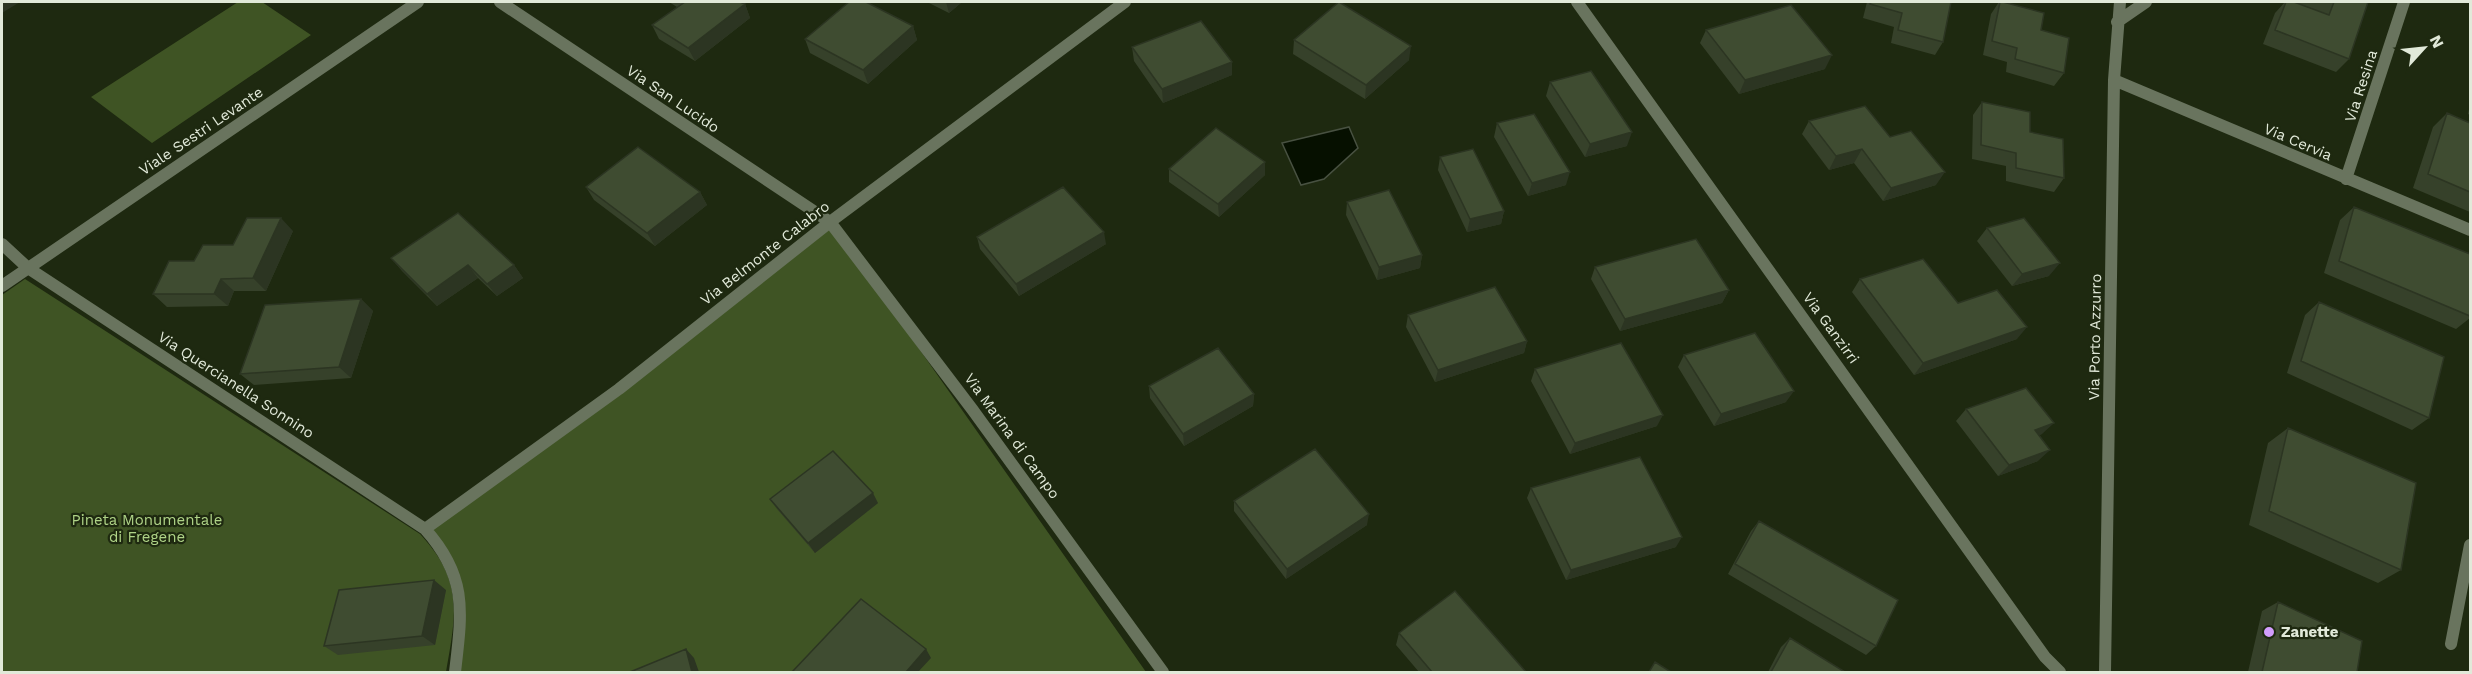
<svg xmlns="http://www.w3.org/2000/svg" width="2472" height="674" viewBox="0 0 2472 674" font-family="'Work Sans',sans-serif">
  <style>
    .green { fill: #3f5424 }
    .water { fill: #061000; stroke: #485141; stroke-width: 1.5 }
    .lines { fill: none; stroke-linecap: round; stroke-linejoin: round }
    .service { stroke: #69745e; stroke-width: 12 }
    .minor { stroke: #69745e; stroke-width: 12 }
    .wall { fill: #36412a }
    .shaded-wall { fill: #2c3522 }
    .building { fill: #3f4c31; stroke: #2c3522; stroke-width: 1.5 }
    .poi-dot { fill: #d29dfd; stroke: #1e2910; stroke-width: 2 }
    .labels { text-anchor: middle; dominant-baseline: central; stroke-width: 4.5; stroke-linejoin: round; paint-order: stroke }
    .street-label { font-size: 15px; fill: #e1e9d9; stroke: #1e2910 }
    .park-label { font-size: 15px; fill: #afd387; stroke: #1e2910 }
    .poi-label { font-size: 15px; font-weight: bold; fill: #e1e9d9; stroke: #1e2910; text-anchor: start }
  </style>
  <rect width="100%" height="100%" fill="#1e2910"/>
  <path class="green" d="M238 2H262L311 35 152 143 91 97Z
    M830 222 1146 672H455L459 596 425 529Z
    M25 279 420 534C464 581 456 614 446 672H2V295Z"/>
  <path class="water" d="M1349 127 1358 148 1324 179 1301 185 1282 143Z"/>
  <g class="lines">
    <path class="service" d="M2451 644 2470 545"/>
    <path class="minor" d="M500 2 830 222 972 409 1163 672
      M1577 2 2045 657 2060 672
      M2117 22 2146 2
      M2114 80 2470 230
      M2346 179 2404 2
      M2 244 28 268 425 529C468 577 462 612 455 672
      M2 286 418 2
      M425 529 619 389 830 222 1125 2
      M2105 672 2114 80 2120 2"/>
  </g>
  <path class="wall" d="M669 2H740L745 4 750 18 695 61 659 39 652 25 677 7Z
    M927 2H962L949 13Z
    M1867 2H1951L1943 42 1935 55 1891 43 1894 27 1863 18Z
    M1999 2 2041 30 2064 73 2054 86 2006 72 2007 62 1983 55 1991 14Z
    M2285 2H2368L2349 59 2336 72 2263 44 2275 13Z
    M913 26 917 40 868 84 810 53 805 39Z
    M1706 30 1825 69 1739 94 1700 43Z
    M1294 40 1409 60 1365 99 1293 54Z
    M1132 47 1232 75 1163 103 1134 61Z
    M1550 82 1627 146 1585 157 1546 96Z
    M1982 102 2030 132 2064 178 2054 192 2006 181V166L1972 159 1973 115Z
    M2470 104V115L2468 114Z
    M2447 113 2470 123V212L2413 188 2433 127Z
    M1809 121 1890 137 1936 185 1883 201 1854 163 1829 170 1802 134Z
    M1497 123 1566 185 1528 196 1494 137Z
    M1440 157 1504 211 1501 224 1467 232 1438 170Z
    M1169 169 1265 175 1219 217 1169 182Z
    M586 187 700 192 707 205 655 246 594 200Z
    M1347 202 1422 255 1420 268 1377 280 1346 215Z
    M2354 207 2470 254V318L2456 329 2324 273 2340 220Z
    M1987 228 2049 276 2012 286 1977 241Z
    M293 231 266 291H234L228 306 167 307 153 294 194 261 233 245Z
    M977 237 1106 244 1019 296 980 249Z
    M391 258 514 265 523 278 497 296 478 278 437 306 402 271Z
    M1595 267 1729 290 1722 303 1620 331 1591 279Z
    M1860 279 2017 339 1914 375 1852 292Z
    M361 299 373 311 351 378 254 385 240 374Z
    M2319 302 2429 418 2412 430 2287 373 2305 315Z
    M1408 315 1527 341 1524 353 1435 382 1406 327Z
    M1684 355 1786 402 1714 426 1678 367Z
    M1535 369 1657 426 1570 454 1531 381Z
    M1149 386 1254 394 1253 406 1184 446 1150 398Z
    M1966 409 2042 434 2039 435 2038 461 1998 476 1956 421Z
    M2288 428 2401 570 2378 583 2249 525 2268 443Z
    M1531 488 1676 547 1566 580 1527 498Z
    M770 499 878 503 815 553 777 509Z
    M1234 501 1367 525 1286 579 1234 511Z
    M1759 521 1876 646 1866 655 1728 574 1751 531Z
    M446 590 435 645 338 655 324 646Z
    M2278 602 2357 672H2248L2262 611Z
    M1399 633 1526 672H1419L1396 645Z
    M1790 638 1845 672H1768L1781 647Z"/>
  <path class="shaded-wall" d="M2 2H20L2 13Z
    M946 2H962L949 13Z
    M745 4 750 18 695 61 688 48Z
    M913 26 917 40 868 84 863 70Z
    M1411 46 1409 60 1365 99 1366 85Z
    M1832 55 1825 69 1739 94 1745 80Z
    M1232 62V75L1163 103 1162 89Z
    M1632 132 1627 146 1585 157 1590 144Z
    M1862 149 1854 163 1829 170 1836 156Z
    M1265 162V175L1219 217 1218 204Z
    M1570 172 1566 185 1528 196 1532 183Z
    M1945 172 1936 185 1883 201 1891 188Z
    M700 192 707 205 655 246 647 233Z
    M1504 211 1501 224 1467 232 1470 219Z
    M281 218 293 231 266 291 253 278Z
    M1104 232 1106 244 1019 296 1016 284Z
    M1422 255 1420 268 1377 280 1379 267Z
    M2060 263 2049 276 2012 286 2022 274Z
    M468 265 478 278 437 306 427 294Z
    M514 265 523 278 497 296 487 284Z
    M221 279 234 291 228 306 214 294Z
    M1729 290 1722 303 1620 331 1625 319Z
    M361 299 373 311 351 378 339 367Z
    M2027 327 2017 339 1914 375 1923 363Z
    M1527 341 1524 353 1435 382 1438 370Z
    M1794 391 1786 402 1714 426 1721 414Z
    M1254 394 1253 406 1184 446 1183 434Z
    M1663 415 1657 426 1570 454 1575 443Z
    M2054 423 2042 434 2024 441 2035 430Z
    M2050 450 2038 461 1998 476 2009 465Z
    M873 493 878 503 815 553 808 543Z
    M1369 514 1367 525 1286 579 1287 569Z
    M1682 537 1676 547 1566 580 1571 570Z
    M434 580 446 590 435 645 422 636Z
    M686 649 694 658 699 672H692Z
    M926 649 931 658 918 672H906Z"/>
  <path class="building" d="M685 2H740L745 4 688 48 652 25Z
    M849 2H866L913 26 863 70 805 39Z
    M1339 2 1411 46 1366 85 1294 40Z
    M1871 2H1951L1943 42 1898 30 1902 13 1870 4Z
    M2000 2H2003L2044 13 2041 30 2069 38 2064 73 2015 59 2017 48 1992 41Z
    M2286 2H2294L2329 15 2334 2H2368L2349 59 2275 30Z
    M1791 5 1832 55 1745 80 1706 30Z
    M1201 21 1232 62 1162 89 1132 47Z
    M1591 71 1632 132 1590 144 1550 82Z
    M1982 102 2030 112V132L2063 139 2064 178 2016 168V153L1981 145Z
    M1865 106 1890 137 1911 131 1945 172 1891 188 1862 149 1836 156 1809 121Z
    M2447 113 2470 123V192L2428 174Z
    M1534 114 1570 172 1532 183 1497 123Z
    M1216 128 1265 162 1218 204 1169 169Z
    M638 147 700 192 647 233 586 187Z
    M1473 149 1504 211 1470 219 1440 157Z
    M1063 187 1104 232 1016 284 977 237Z
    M1389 190 1422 255 1379 267 1347 202Z
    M2354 207 2470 254V316L2339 261Z
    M458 213 514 265 487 284 468 265 427 294 391 258Z
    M247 218H281L253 278 221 279 214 294H153L169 261H194L203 245H233Z
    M2024 218 2060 263 2022 274 1987 228Z
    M1696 239 1729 290 1625 319 1595 267Z
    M1923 259 1958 303 1997 290 2027 327 1923 363 1860 279Z
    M1495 287 1527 341 1438 370 1408 315Z
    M361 299 339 367 240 374 265 305Z
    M2319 302 2444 357 2429 418 2301 361Z
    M1755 333 1794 391 1721 414 1684 355Z
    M1621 343 1663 415 1575 443 1535 369Z
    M1218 348 1254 394 1183 434 1149 386Z
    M2026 388 2054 423 2035 430 2050 450 2009 465 1966 409Z
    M2288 428 2416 483 2401 570 2269 511Z
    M1315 449 1369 514 1287 569 1234 501Z
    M833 451 873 493 808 543 770 499Z
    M1640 457 1682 537 1571 570 1531 488Z
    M1759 521 1898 600 1876 646 1735 564Z
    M434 580 422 636 324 646 339 590Z
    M1455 591 1526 672H1432L1399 633Z
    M861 599 926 649 906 672H792Z
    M2278 602 2362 641 2357 672H2262Z
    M1790 638 1845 672H1771Z
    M686 649 692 672H630Z
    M1655 662 1671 672H1649Z"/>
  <circle class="poi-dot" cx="2269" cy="632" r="6"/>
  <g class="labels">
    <g class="street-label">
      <text transform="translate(2361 86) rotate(-72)">Via Resina</text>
      <text transform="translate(673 99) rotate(34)">Via San Lucido</text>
      <text transform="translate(201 131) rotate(-34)">Viale Sestri Levante</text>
      <text transform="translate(2298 142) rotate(23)">Via Cervia</text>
      <text transform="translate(765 253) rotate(-38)">Via Belmonte Calabro</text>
      <text transform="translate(1831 328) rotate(54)">Via Ganzirri</text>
      <text transform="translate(2095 337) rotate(-89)">Via Porto Azzurro</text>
      <text transform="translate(236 385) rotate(33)">Via Quercianella Sonnino</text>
      <text transform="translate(1012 436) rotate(54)">Via Marina di Campo</text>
    </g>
    <g class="park-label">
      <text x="147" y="520">Pineta Monumentale<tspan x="147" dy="17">di Fregene</tspan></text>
    </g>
    <g class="poi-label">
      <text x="2281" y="632">Zanette</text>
    </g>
  </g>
  <rect width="2472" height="674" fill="none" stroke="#e1e9d9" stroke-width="6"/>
  <g transform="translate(2424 48) rotate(63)" stroke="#1e2910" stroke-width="4.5" paint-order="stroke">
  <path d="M0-4.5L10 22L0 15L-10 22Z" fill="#e1e9d9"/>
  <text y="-9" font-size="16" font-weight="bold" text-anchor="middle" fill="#e1e9d9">N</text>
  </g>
</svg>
